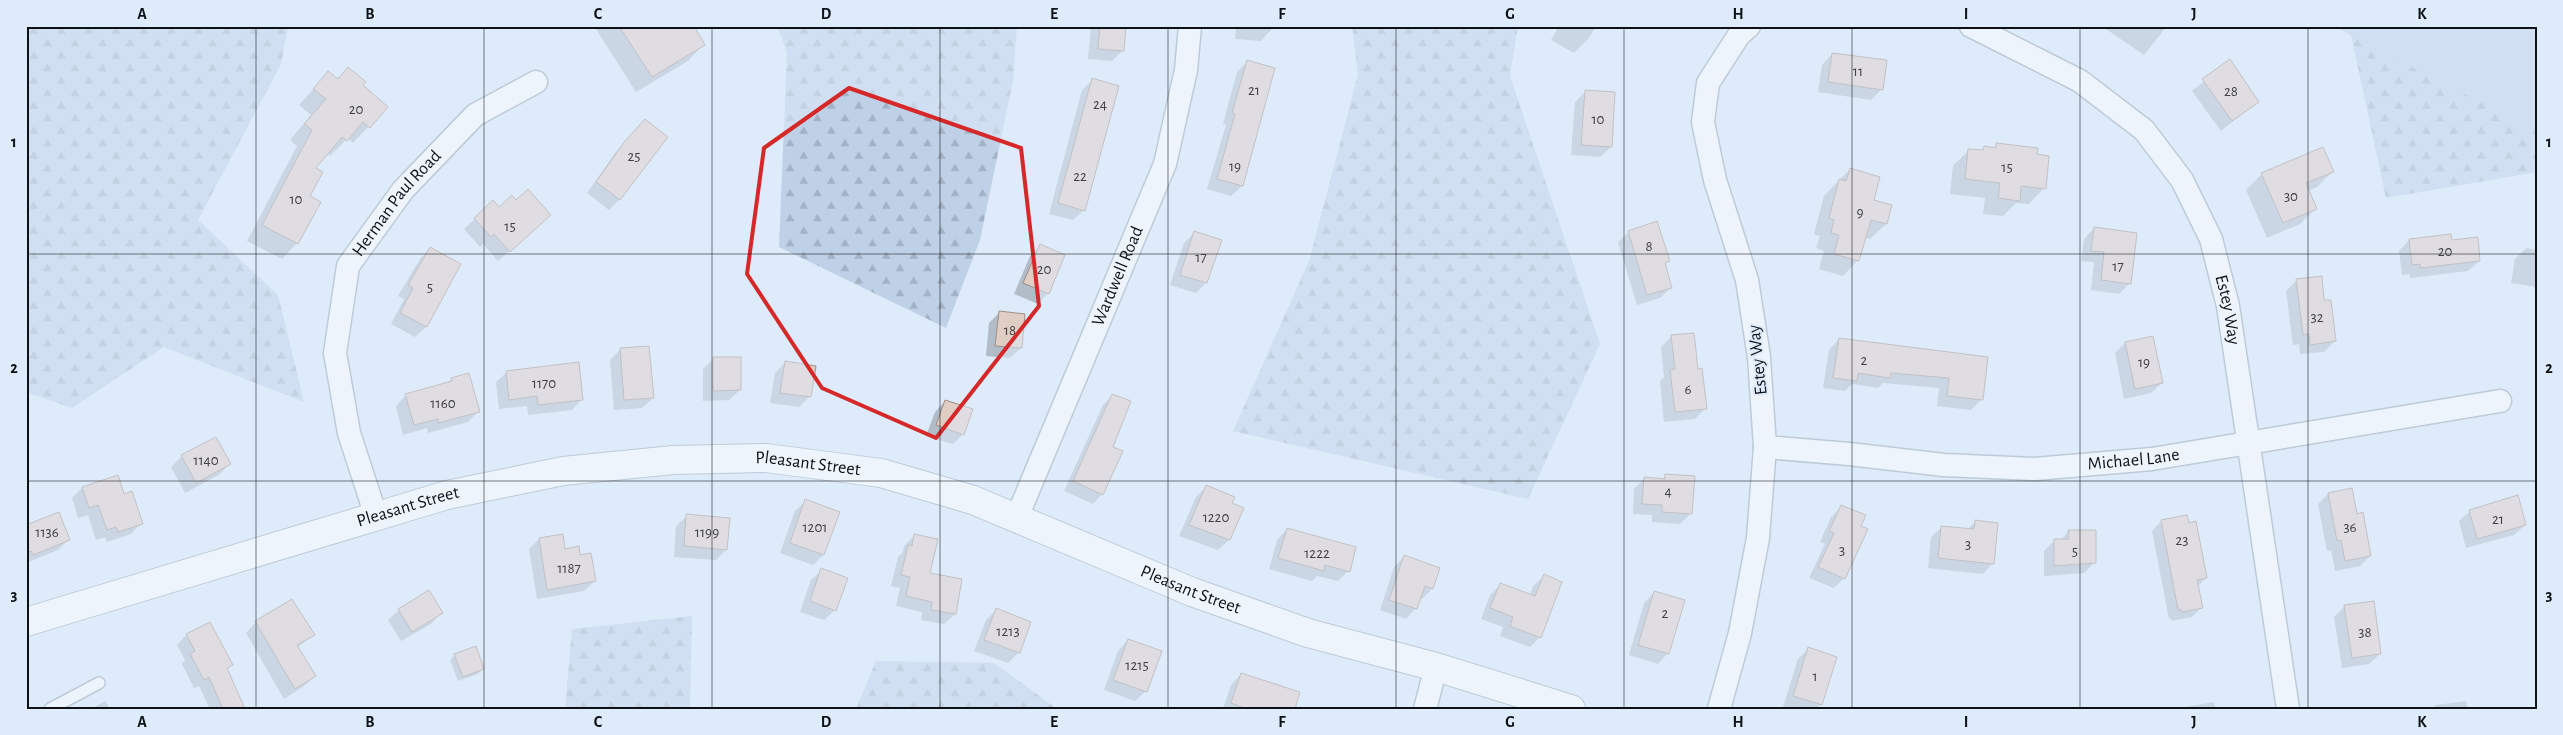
<svg xmlns="http://www.w3.org/2000/svg" width="2563" height="735" viewBox="0 0 2563 735" font-family="'Alegreya Sans',sans-serif">
  <style>
    .forest { fill: url(#forest-firs) }
    .park { fill: #bfd1e6 }
    .shadow { fill: #0003 }
    .building { fill: #e0cdc4; stroke: #9f8e85 }
    .lines { fill: none; stroke-linecap: round; stroke-linejoin: round }
    .lane-casing { stroke: #96a3b0; stroke-width: 14 }
    .street-casing { stroke: #96a3b0; stroke-width: 25 }
    .secondary-casing { stroke: #96a3b0; stroke-width: 30 }
    .lane { stroke: #fff; stroke-width: 11 }
    .street { stroke: #fff; stroke-width: 22 }
    .secondary { stroke: #fff; stroke-width: 28 }
    .marked { fill: none; stroke: #d62828; stroke-width: 4; stroke-linejoin: round }
    .grid { fill: none; stroke: #0e1217; stroke-width: 1; stroke-opacity: 0.55 }
    .labels { text-anchor: middle; dominant-baseline: central; stroke-width: 4; stroke-linejoin: round; paint-order: stroke }
    .number-label { font-size: 15px; fill: #424142 }
    .street-label { font-size: 18px; fill: #0e1217; stroke: #deebfa }
    .neatline { fill: none; stroke: #0e1217; stroke-width: 2 }
    .grid-label { font-size: 16px; text-anchor: middle; font-weight: bold; fill: #0e1217 }
  </style>
  <defs>
    <pattern id="forest-firs" width="22" height="20" patternUnits="userSpaceOnUse" patternTransform="scale(1.25)"><rect width="22" height="20" fill="#bfd1e6"/><path d="M5 1l3.5 6h-7zM16 11l3.5 6h-7z" fill="#a3b2c5"/></pattern>
  </defs>
  <rect width="100%" height="100%" fill="#deebfa"/>
  <path class="forest" d="M26 26H288L281 64 198 220 278 295 304 402 164 347 72 408 26 392Z
    M777 26H1017L1013 81 980 240 946 328 779 247 787 52Z
    M1352 26H1518L1510 76 1600 344 1528 499 1233 431 1309 261 1358 75Z
    M2335 26H2537V172L2386 198 2351 35Z
    M692 616 690 709H565L572 629Z
    M876 661 994 663 1057 709H856Z"/>
  <path class="park" d="M2334 26H2537V132L2351 35Z"/>
  <path class="shadow" d="M599 26H655L703 45 688 61 636 92 596 29Z
    M1091 26H1125L1123 50 1112 61 1088 59Z
    M1236 26H1272L1271 30 1261 41 1235 39Z
    M1556 26H1596L1589 38 1574 53 1551 40 1558 28Z
    M2167 26 2144 55 2103 27V26Z
    M1832 54 1882 89 1871 100 1818 92 1822 65Z
    M1248 61 1242 186 1231 196 1207 189 1226 125 1223 124 1237 72Z
    M2229 61 2257 102 2221 131 2192 91Z
    M348 69 361 85 387 107 353 143 348 138 330 156 327 153 314 168 297 243 282 259 247 241 297 146 290 140 311 115 299 105 328 73 337 80Z
    M1093 80 1084 210 1073 220 1049 214 1082 90Z
    M1586 91 1614 93 1611 147 1600 157 1571 155 1575 102Z
    M635 132 619 200 609 210 587 193 615 153Z
    M1997 145 2036 156 2044 188 2029 204 2016 203 2003 216 1983 214 1985 198 1950 194 1953 166 1969 150 1980 151 1984 148 1993 149Z
    M1850 169 1886 224 1870 239 1865 238 1858 260 1843 276 1819 269 1824 251 1816 248 1820 236 1814 234 1824 196Z
    M2332 172 2317 187 2308 191 2316 208 2300 224 2267 238 2246 190 2262 174Z
    M493 202 499 209 539 225 498 261 483 244 480 247 464 229Z
    M2094 228 2130 283 2119 294 2091 290 2094 262 2081 261 2084 239Z
    M1629 232 1668 261 1664 265 1671 287 1660 298 1637 305 1618 242Z
    M1194 233 1220 241 1206 283 1196 293 1170 285 1184 243Z
    M2409 240 2451 241 2479 261 2468 271 2410 278V274L2402 275 2399 251Z
    M1040 246 1048 293 1038 304 1014 294 1030 256Z
    M430 248 459 264 426 327 415 337 391 324 404 299 398 296 420 259Z
    M2526 248 2537 250V287L2511 283 2515 259Z
    M2297 280 2323 302 2335 341 2324 352 2300 354 2299 344 2293 345 2286 291Z
    M999 313 1021 348 1010 358 986 356 989 323Z
    M1671 337 1696 370 1705 409 1695 419 1664 422 1660 381 1664 377 1661 347Z
    M2152 337 2162 383 2151 393 2124 399 2115 353 2125 343Z
    M1839 339 1986 358 1982 399 1971 410 1937 406 1939 388 1883 383 1878 388 1852 384 1845 391 1823 388 1829 350Z
    M621 349 653 398 642 408 614 410 610 360Z
    M713 359 740 390 729 400 703 401V369Z
    M785 363 810 396 799 407 770 403 775 373Z
    M507 372 582 399 572 410 528 415 527 406 499 409 496 382Z
    M452 379 478 412 468 422 428 433 427 428 403 435 396 406 406 395 447 384Z
    M1113 395 1112 447 1102 494 1093 504 1064 491 1103 405Z
    M945 401 963 434 953 444 926 436 935 412Z
    M216 439 229 464 219 475 185 493 171 467 182 456Z
    M1666 475 1690 514 1680 524 1652 522V515L1633 514 1634 489 1645 478 1661 480Z
    M117 477 123 496 141 523 131 534 107 542 105 537 96 540 88 515 78 518 72 498 82 488Z
    M1207 486 1230 504 1242 509 1229 540 1218 550 1179 536 1196 497Z
    M2328 494 2356 515 2370 556 2360 566 2335 571 2331 550 2327 551 2318 504Z
    M806 501 823 555 813 565 780 553 795 511Z
    M1842 506 1844 578 1834 588 1809 578 1825 544 1820 542 1831 517Z
    M2470 511 2525 525 2514 535 2466 548 2459 521Z
    M687 516 726 550 716 560 674 557 676 526Z
    M2186 516 2206 578 2197 587 2202 607 2192 617 2172 621 2171 618 2169 619 2152 531 2161 521Z
    M1975 522 1993 563 1983 574 1928 568 1931 537 1942 527 1968 529Z
    M26 526 69 539 58 550 26 563Z
    M1287 529 1348 571 1338 581 1317 576 1312 581 1269 569 1277 540Z
    M2069 531 2095 562 2084 573 2044 576V551L2054 541H2060Z
    M915 535 929 574 955 614 944 624 921 620 922 612 896 606 900 588 891 586 898 557 903 552 904 546Z
    M539 539 579 556 595 581 584 591 537 599 529 549Z
    M1404 557 1432 589 1422 599 1420 598 1416 608 1406 619 1380 610 1394 567Z
    M822 570 835 610 824 620 800 612 811 580Z
    M1544 576 1540 637 1530 647 1500 636 1503 627 1481 619 1490 595 1500 585 1530 596 1533 586Z
    M1654 593 1668 653 1658 664 1629 655 1644 603Z
    M2345 606 2380 654 2369 664 2342 668 2334 617Z
    M399 610 441 613 431 624 401 641 388 620Z
    M996 610 1030 622 1018 653 1008 663 974 651 986 620Z
    M256 622 313 635 297 648 315 676 304 686 284 699 246 633Z
    M210 623 231 665 227 670 244 709H210L199 686 194 688 182 664 185 660 177 645 186 635Z
    M1128 640 1146 691 1135 701 1104 690 1118 651Z
    M1808 649 1836 658 1820 705 1816 709 1783 707 1798 659Z
    M455 655 483 669 478 674 458 681 450 660Z
    M1241 674 1294 709H1223L1231 685Z
    M105 701 110 709H91Z
    M2466 701 2468 709H2432L2436 705Z
    M2214 702 2215 709H2184L2186 707Z"/>
  <path class="building" d="M619 26H694L705 45 652 77Z
    M1100 26H1126L1124 51 1098 49Z
    M1832 53 1887 60 1883 90 1828 82Z
    M2230 59 2259 102 2232 121 2202 79Z
    M1247 60 1275 68 1243 186 1217 179 1235 114 1232 113Z
    M348 67 366 82 363 85 388 107 370 128 363 122 347 141 342 137 316 168 323 172 310 196 321 202 298 244 262 225 312 130 304 124 326 99 313 89 328 71 338 79Z
    M1092 78 1119 86 1085 211 1058 203Z
    M1585 90 1615 92 1612 147 1581 145Z
    M645 119 668 137 620 200 596 182 625 141Z
    M1996 143 2038 148 2037 154 2049 156 2046 189 2021 186 2020 201 1998 198 2000 183 1965 179 1968 149 1983 150 1984 146 1996 148Z
    M2323 147 2334 172 2306 183 2317 209 2283 223 2261 173Z
    M1850 168 1880 177 1874 200 1892 205 1887 224 1871 220 1859 261 1834 254 1839 235 1831 233 1834 220 1829 218 1839 179 1846 181Z
    M528 189 551 215 510 252 494 234 491 237 474 218 493 200 499 207 512 195 516 200Z
    M1657 221 1670 261 1665 263 1672 288 1647 295 1628 231Z
    M2094 227 2137 233 2131 284 2101 280 2104 252 2091 251Z
    M1194 231 1222 240 1207 283 1180 275Z
    M2451 234 2452 240 2478 237 2480 261 2420 268V264L2412 265 2409 239Z
    M1040 244 1065 255 1049 294 1023 283Z
    M430 247 461 264 427 327 400 313 413 288 408 285Z
    M2322 276 2324 300H2331L2336 341 2310 345 2309 334 2303 335 2296 279Z
    M999 311 1025 314 1022 348 995 346Z
    M1694 333 1698 369 1702 368 1707 409 1675 412 1670 370 1675 369 1671 335Z
    M2153 336 2163 383 2135 389 2125 342Z
    M1839 338 1988 357 1983 400 1947 396 1949 378 1891 373 1890 378 1858 373 1857 381 1833 378Z
    M649 346 654 398 624 400 620 348Z
    M713 357H741V390L713 391Z
    M785 361 816 366 811 397 780 393Z
    M579 362 583 400 538 405 537 396 509 400 506 371Z
    M469 373 480 412 438 423V419L414 425 405 394 452 381 451 378Z
    M1112 394 1131 401 1113 447 1123 451 1103 495 1073 481Z
    M945 400 973 409 964 435 936 425Z
    M216 437 231 464 196 483 181 455Z
    M1665 474 1695 476 1692 514 1662 512V505L1642 504 1644 477 1665 479Z
    M118 475 124 494 132 491 143 524 118 532 116 527 107 530 98 505 89 508 82 487Z
    M1206 485 1235 497 1232 503 1244 508 1230 540 1189 525Z
    M2352 488 2357 514 2363 512 2371 556 2345 561 2341 540 2337 541 2328 493Z
    M2518 495 2526 525 2477 539 2469 510Z
    M805 499 840 512 824 555 790 543Z
    M1841 505 1866 515 1861 526 1868 529 1845 579 1818 567 1834 533 1829 531Z
    M59 512 70 540 33 555 31 551 26 553V525Z
    M686 514 730 518 727 550 684 546Z
    M2187 515 2189 523 2196 521 2207 578 2197 580 2203 608 2182 612 2181 609 2178 610 2161 520Z
    M1975 520 1998 523 1994 564 1938 558 1941 526 1974 529Z
    M1287 528 1356 547 1350 572 1325 565 1324 571 1278 558Z
    M2068 530H2096V563L2054 566V539H2069Z
    M563 534 565 549 579 546 580 555 591 553 596 581 547 590 539 538Z
    M914 534 938 539 930 573 962 579 956 614 931 610 932 602 906 596 910 577 901 575 908 545 912 546Z
    M1404 555 1440 568 1433 589 1425 586 1417 609 1389 600Z
    M821 568 848 578 836 611 810 601Z
    M1544 574 1562 582 1541 638 1510 626 1513 617 1490 608 1500 583 1535 596Z
    M429 590 443 613 412 632 398 609Z
    M1654 591 1685 600 1669 654 1638 645Z
    M292 599 315 635 297 645 316 676 295 689 255 621Z
    M2374 601 2381 654 2352 658 2344 605Z
    M996 608 1031 622 1020 653 984 640Z
    M210 622 233 665 227 668 245 709H223L209 677 204 680 190 654 195 651 186 634Z
    M1128 639 1162 651 1147 692 1113 680Z
    M476 646 484 669 463 677 454 654Z
    M1808 647 1837 657 1822 705 1793 696Z
    M1241 673 1300 692 1295 709H1247L1231 703Z"/>
  <g class="lines">
    <defs>
      <path id="lane" d="M50 709 99 683"/>
      <g id="street">
        <path id="s1" d="M1971 26 2080 81 2144 130 2182 180 2211 239 2228 306 2288 709"/>
        <path id="s2" d="M1765 447 1849 454 1944 465 2035 469 2152 459 2500 401"/>
        <path id="s3" d="M376 516 349 433 335 353 348 266 403 190 475 115 536 82"/>
        <path id="s4" d="M1017 517 1165 164 1186 70 1190 26"/>
        <path d="M1425 709 1436 667"/>
        <path d="M1719 709 1740 633 1758 538 1765 447 1759 357 1747 280 1715 180 1703 122 1708 83 1739 35 1749 26"/>
      </g>
      <g id="secondary">
        <path id="s5" d="M26 622 447 495 563 471 673 460 766 458 881 473 973 500 1192 592 1308 633 1436 667 1571 709"/>
      </g>
    </defs>
    <use href="#lane" class="lane-casing"/>
    <use href="#street" class="street-casing"/>
    <use href="#secondary" class="secondary-casing"/>
    <use href="#lane" class="lane"/>
    <use href="#street" class="street"/>
    <use href="#secondary" class="secondary"/>
  </g>
  <path d="M0 0H2563V735H0ZM849 88 1021 148 1039 306 936 438 822 388 747 274 764 148Z" fill="#deebfa" fill-opacity=".55" fill-rule="evenodd"/>
  <path class="marked" d="M849 88 1021 148 1039 306 936 438 822 388 747 274 764 148Z"/>
  <path class="grid" d="M256 26V709M484 26V709M712 26V709M940 26V709M1168 26V709M1396 26V709M1624 26V709M1852 26V709M2080 26V709M2308 26V709M26 254H2537M26 481H2537"/>
  <g class="labels">
    <g class="number-label">
      <text x="1858" y="71">11</text>
      <text x="1254" y="90">21</text>
      <text x="2231" y="91">28</text>
      <text x="1100" y="104">24</text>
      <text x="356" y="109">20</text>
      <text x="1598" y="119">10</text>
      <text x="634" y="156">25</text>
      <text x="1235" y="166">19</text>
      <text x="2007" y="167">15</text>
      <text x="1080" y="176">22</text>
      <text x="2291" y="196">30</text>
      <text x="296" y="199">10</text>
      <text x="1860" y="212">9</text>
      <text x="510" y="226">15</text>
      <text x="1649" y="246">8</text>
      <text x="2445" y="251">20</text>
      <text x="1201" y="257">17</text>
      <text x="2118" y="266">17</text>
      <text x="1044" y="269">20</text>
      <text x="430" y="287">5</text>
      <text x="2317" y="317">32</text>
      <text x="1010" y="330">18</text>
      <text x="1864" y="360">2</text>
      <text x="2144" y="362">19</text>
      <text x="544" y="383">1170</text>
      <text x="1688" y="389">6</text>
      <text x="443" y="403">1160</text>
      <text x="206" y="460">1140</text>
      <text x="1668" y="491">4</text>
      <text x="1216" y="517">1220</text>
      <text x="2498" y="519">21</text>
      <text x="815" y="527">1201</text>
      <text x="2350" y="527">36</text>
      <text x="47" y="532">1136</text>
      <text x="707" y="532">1199</text>
      <text x="2182" y="540">23</text>
      <text x="1968" y="544">3</text>
      <text x="1842" y="550">3</text>
      <text x="2075" y="551">5</text>
      <text x="1317" y="553">1222</text>
      <text x="569" y="568">1187</text>
      <text x="1665" y="613">2</text>
      <text x="1008" y="631">1213</text>
      <text x="2365" y="632">38</text>
      <text x="1137" y="665">1215</text>
      <text x="1815" y="676">1</text>
    </g>
    <g class="street-label">
      <text stroke="none"><textPath href="#s3" startOffset="336">Herman Paul Road</textPath></text>
      <text stroke="none"><textPath href="#s4" startOffset="261">Wardwell Road</textPath></text>
      <text stroke="none"><textPath href="#s1" startOffset="404">Estey Way</textPath></text>
      <text transform="translate(1758 360) rotate(-96)">Estey Way</text>
      <text stroke="none"><textPath href="#s2" startOffset="370">Michael Lane</textPath></text>
      <text stroke="none"><textPath href="#s5" startOffset="804">Pleasant Street</textPath></text>
      <text stroke="none"><textPath href="#s5" startOffset="399">Pleasant Street</textPath></text>
      <text stroke="none"><textPath href="#s5" startOffset="1209">Pleasant Street</textPath></text>
    </g>
  </g>
  <rect width="2563" height="735" fill="none" stroke="#deebfa" stroke-width="55"/>
  <rect x="28" y="28" width="2508" height="680" class="neatline"/>
  <g class="grid-label">
    <text x="142" y="19">A</text>
    <text x="370" y="19">B</text>
    <text x="598" y="19">C</text>
    <text x="826" y="19">D</text>
    <text x="1054" y="19">E</text>
    <text x="1282" y="19">F</text>
    <text x="1510" y="19">G</text>
    <text x="1738" y="19">H</text>
    <text x="1966" y="19">I</text>
    <text x="2194" y="19">J</text>
    <text x="2422" y="19">K</text>
    <text x="14" y="147">1</text>
    <text x="2549" y="147">1</text>
    <text x="14" y="373">2</text>
    <text x="2549" y="373">2</text>
    <text x="14" y="600">3</text>
    <text x="2549" y="600">3</text>
    <text x="142" y="727">A</text>
    <text x="370" y="727">B</text>
    <text x="598" y="727">C</text>
    <text x="826" y="727">D</text>
    <text x="1054" y="727">E</text>
    <text x="1282" y="727">F</text>
    <text x="1510" y="727">G</text>
    <text x="1738" y="727">H</text>
    <text x="1966" y="727">I</text>
    <text x="2194" y="727">J</text>
    <text x="2422" y="727">K</text>
  </g>
</svg>
